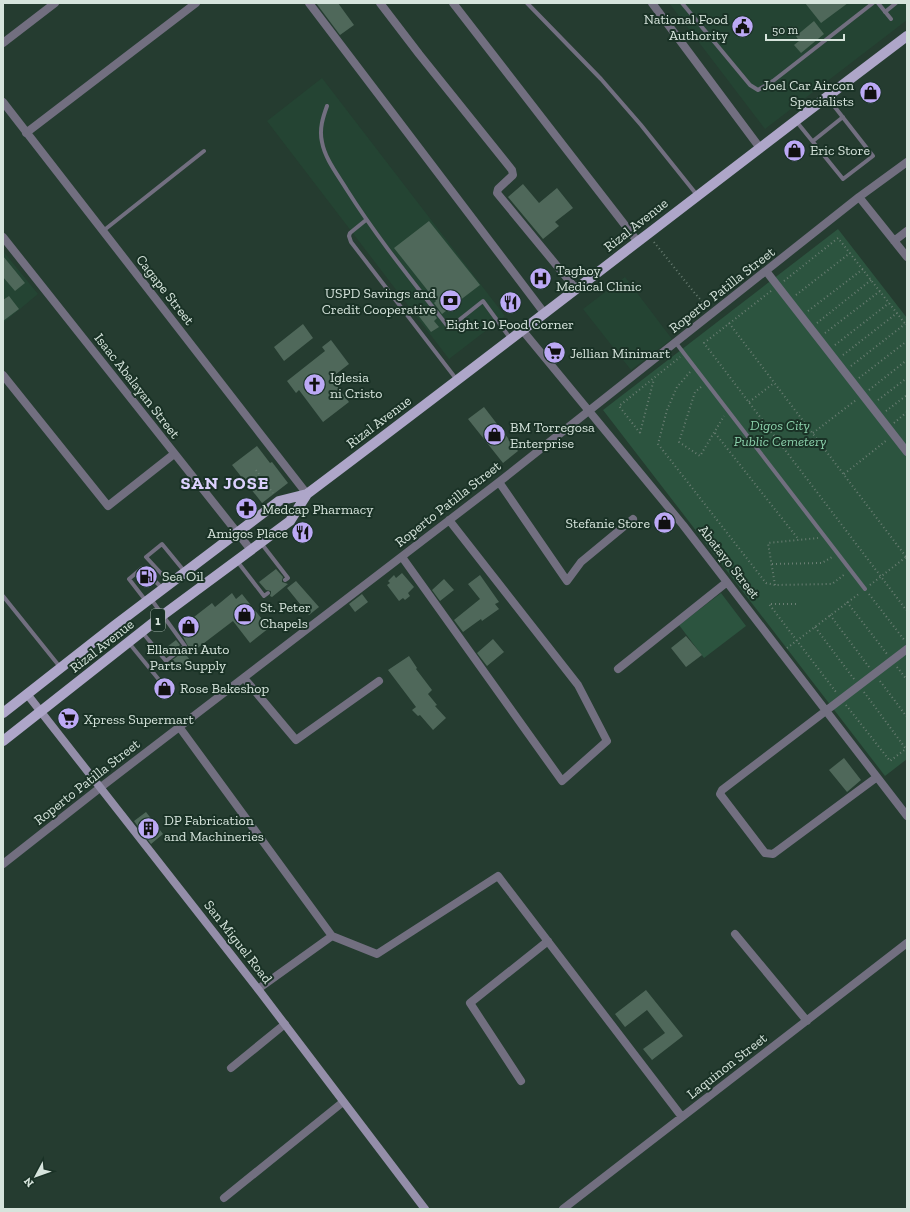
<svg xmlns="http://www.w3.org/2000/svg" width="910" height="1212" viewBox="0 0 910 1212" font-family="'Zilla Slab',serif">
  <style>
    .built { fill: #244433 }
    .green { fill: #2c543f }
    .building { fill: #4f685a }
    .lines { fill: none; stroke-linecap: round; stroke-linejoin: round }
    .path { stroke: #697d72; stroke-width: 2; stroke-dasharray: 1 3; stroke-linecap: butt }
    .lane { stroke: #726f80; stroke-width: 4 }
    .street { stroke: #726f80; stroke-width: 8 }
    .secondary { stroke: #948ea9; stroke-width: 8 }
    .primary { stroke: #aea6c9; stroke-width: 10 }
    .labels { text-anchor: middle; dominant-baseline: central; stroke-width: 4; stroke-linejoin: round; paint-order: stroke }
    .shield { fill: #1a3226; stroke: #9eafa5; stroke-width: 1 }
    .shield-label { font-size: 13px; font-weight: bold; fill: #d6e4dc }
    .poi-label { font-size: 14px; fill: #d6e4dc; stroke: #1a3226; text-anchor: start }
    .street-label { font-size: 14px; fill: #d6e4dc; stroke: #1a3226 }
    .park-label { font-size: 14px; font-style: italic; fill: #8bd0ab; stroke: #1a3226 }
    .district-label { font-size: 18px; font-weight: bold; letter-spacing: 1px; fill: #dbd1fd; stroke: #1a3226 }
  </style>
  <rect width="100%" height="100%" fill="#253c30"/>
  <path class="built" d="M669 3H907V20L765 129Z
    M322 78 505 316 449 359 267 121Z
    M3 251 38 294 3 323Z
    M625 277 672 339 631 370 583 309Z"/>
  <path class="green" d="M838 229 907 318V759L885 776 603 410Z
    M721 593 746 626 704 658 679 625Z"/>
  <path class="building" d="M316 3H338L354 25 340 35Z
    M805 3H848L821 23Z
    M814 21 824 34 801 53 794 45 799 41 796 36Z
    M523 184 539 203 557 188 573 208 555 222 559 226 543 239 508 197Z
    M429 221 480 285 442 314 434 303 436 301 394 248Z
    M3 256 25 283 15 291 3 277Z
    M9 296 19 309 3 321V300Z
    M428 307 437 318 434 321 439 327 431 332 418 315Z
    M303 324 313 338 284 361 274 347Z
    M331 340 349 364 331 378 349 402 323 422 299 390 296 393 287 381 325 351 322 347Z
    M484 407 518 451 503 463 468 419Z
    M257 446 270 463 272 462 288 483 262 503 232 465Z
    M276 569 283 577 282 580V582L288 584 272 597 270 596 271 593V591L266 590 259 582Z
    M402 573 414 587 408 593 410 596 405 600 403 598 399 601 387 585 390 583 388 581 394 575 396 578Z
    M480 575 499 602 495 604 499 609 482 621 481 619 463 632 454 620 480 599 468 584Z
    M444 579 454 590 440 601 432 590Z
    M296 581 319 607 309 615 287 588Z
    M232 593 236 599 242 594 269 628 250 643 233 621 187 656 190 660 178 669 171 661 187 649 188 646 182 635 185 633 181 627 212 603 215 607Z
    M362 594 368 602 355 612 349 604Z
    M686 636 702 655 686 667 671 648Z
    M493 639 504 652 487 666 477 653Z
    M176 640 180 645 167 656 163 650Z
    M409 656 417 668 416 669 432 690 428 694 437 705 435 706 446 718 433 730 420 715 418 716 412 710 416 707 388 670Z
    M844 758 861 780 847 792 829 770Z
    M146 812 163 834 151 844 134 821Z
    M646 990 683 1036 652 1060 643 1049 665 1033 647 1010 625 1027 615 1014Z"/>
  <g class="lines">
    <path class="path" d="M654 242 693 291 707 307
      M784 281 838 238 907 326
      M771 291 704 343 907 611
      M796 295 850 253
      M808 311 863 269
      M729 323 907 558
      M817 323 871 280
      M825 333 880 291
      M835 345 889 303
      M843 355 897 313
      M851 366 905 324
      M690 372 677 387 667 410 658 444 766 583 775 585 832 584 845 574
      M859 378 907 341
      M701 387 695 392 679 442 700 456 724 416
      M869 390 907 360
      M878 400 907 378
      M749 402 774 383
      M886 411 907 395
      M894 423 907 412
      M640 433 619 406 680 357
      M640 433 654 379
      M715 433 799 540
      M813 433 856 400
      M256 470 273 493
      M844 474 887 440
      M772 564 822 563 832 557
      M775 585 768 543 818 538
      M870 585 906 557
      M869 594 905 641
      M847 602 887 654
      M796 604H769L836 692
      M830 615 869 667
      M815 627 854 679
      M787 648 860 593
      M897 667 907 680
      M880 681 907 717
      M864 692 906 749
      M846 705 890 761 907 748"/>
    <path class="lane" d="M527 3 601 79 641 125 697 195
      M682 3 750 85 758 90 773 81 873 3
      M878 3 891 19
      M885 12 896 3
      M327 106C323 117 319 129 322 142 325 159 338 175 347 190 378 239 414 283 449 328L483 301 510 338
      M796 121 843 179 873 156 827 97
      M813 141 843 117
      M366 220 350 233 349 236 351 242 457 380
      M103 231 204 151
      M676 343 865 589
      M261 543 288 578 285 580
      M237 561 264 596 268 593
      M170 583 146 557 162 544 185 572
      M3 596 60 667
      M146 601 129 579 142 568 163 589
      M142 632 166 661 185 646 151 599
      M129 643 160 681"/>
    <path class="street" d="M309 3 545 314
      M380 3 419 54 512 170 513 175 498 189 497 193 576 289
      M453 3 638 242
      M652 3 760 148
      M3 43 55 3
      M3 102 307 494
      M26 133 196 3
      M859 197 907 257
      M3 237 251 550
      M894 241 907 231
      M766 271 907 452
      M523 331 683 525 907 816
      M3 375 108 506 174 454
      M499 482 567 581 581 562 633 519
      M402 557 562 781 607 741 578 685 449 520
      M618 669 727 582
      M244 678 296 740 379 681
      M180 728 332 936 258 989
      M877 777 773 854 765 853 720 794 722 790 907 649
      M3 864 101 787 499 482 859 197 907 162
      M735 934 807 1021
      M332 936 377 954 498 876 682 1117
      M231 1068 285 1024
      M521 1081 470 1003 548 941
      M224 1198 343 1102
      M563 1209 907 943"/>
    <path class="secondary" d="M27 694 258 989 425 1209"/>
    <path class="primary" d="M3 713 114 626 279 501 307 494
      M3 741 163 615 290 521 307 494C508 343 706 188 907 36"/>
  </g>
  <defs>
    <symbol id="civic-disc" viewBox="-11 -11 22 22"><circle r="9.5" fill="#bca9f5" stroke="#1a3226"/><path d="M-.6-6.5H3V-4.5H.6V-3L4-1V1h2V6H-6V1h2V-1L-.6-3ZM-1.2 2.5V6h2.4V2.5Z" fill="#111"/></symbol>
    <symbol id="shop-disc" viewBox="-11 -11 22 22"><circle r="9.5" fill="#bca9f5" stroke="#1a3226"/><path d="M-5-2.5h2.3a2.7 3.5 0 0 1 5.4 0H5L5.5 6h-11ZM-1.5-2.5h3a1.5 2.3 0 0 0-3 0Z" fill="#111"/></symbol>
    <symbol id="hospital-disc" viewBox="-11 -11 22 22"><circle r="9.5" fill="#bca9f5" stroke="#1a3226"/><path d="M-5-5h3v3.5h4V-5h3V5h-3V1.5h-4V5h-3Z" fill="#111"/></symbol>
    <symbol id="bank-disc" viewBox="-11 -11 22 22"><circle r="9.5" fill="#bca9f5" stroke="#1a3226"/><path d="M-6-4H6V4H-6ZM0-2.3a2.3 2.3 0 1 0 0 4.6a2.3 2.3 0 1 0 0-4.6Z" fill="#111"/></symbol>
    <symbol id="restaurant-disc" viewBox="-11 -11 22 22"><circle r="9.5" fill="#bca9f5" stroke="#1a3226"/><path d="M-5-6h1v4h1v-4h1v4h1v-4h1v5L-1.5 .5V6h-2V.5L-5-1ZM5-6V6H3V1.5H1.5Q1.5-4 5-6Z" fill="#111"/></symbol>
    <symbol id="supermarket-disc" viewBox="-11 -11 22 22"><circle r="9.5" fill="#bca9f5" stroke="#1a3226"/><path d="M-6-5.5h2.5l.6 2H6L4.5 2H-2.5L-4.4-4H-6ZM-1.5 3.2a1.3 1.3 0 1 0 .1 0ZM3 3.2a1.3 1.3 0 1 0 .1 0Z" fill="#111"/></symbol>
    <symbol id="church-disc" viewBox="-11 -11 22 22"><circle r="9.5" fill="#bca9f5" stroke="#1a3226"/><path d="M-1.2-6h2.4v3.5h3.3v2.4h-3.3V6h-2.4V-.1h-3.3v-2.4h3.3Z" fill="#111"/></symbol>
    <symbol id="pharmacy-disc" viewBox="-11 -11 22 22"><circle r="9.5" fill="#bca9f5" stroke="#1a3226"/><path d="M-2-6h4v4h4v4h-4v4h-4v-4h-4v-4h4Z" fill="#111"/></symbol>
    <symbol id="fuel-disc" viewBox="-11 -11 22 22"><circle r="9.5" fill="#bca9f5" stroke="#1a3226"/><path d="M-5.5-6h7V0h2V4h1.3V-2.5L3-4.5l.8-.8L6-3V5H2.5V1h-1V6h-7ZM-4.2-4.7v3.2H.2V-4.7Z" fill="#111"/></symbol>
    <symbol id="building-disc" viewBox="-11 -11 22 22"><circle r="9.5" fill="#bca9f5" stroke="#1a3226"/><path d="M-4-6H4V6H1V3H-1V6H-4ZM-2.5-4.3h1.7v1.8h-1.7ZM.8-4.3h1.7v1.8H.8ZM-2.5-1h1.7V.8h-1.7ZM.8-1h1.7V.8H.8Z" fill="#111"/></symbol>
  </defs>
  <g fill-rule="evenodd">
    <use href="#civic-disc" x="730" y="14" width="25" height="25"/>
    <use href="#shop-disc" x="858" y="80" width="25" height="25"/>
    <use href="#shop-disc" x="782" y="138" width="25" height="25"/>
    <use href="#hospital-disc" x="528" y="266" width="25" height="25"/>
    <use href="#bank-disc" x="438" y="288" width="25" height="25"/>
    <use href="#restaurant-disc" x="498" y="290" width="25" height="25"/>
    <use href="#supermarket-disc" x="542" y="340" width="25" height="25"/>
    <use href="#church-disc" x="302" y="372" width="25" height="25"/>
    <use href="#shop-disc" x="482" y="422" width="25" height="25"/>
    <use href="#pharmacy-disc" x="234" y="496" width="25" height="25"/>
    <use href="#shop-disc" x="652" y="510" width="25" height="25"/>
    <use href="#restaurant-disc" x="290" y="520" width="25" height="25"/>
    <use href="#fuel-disc" x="134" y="564" width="25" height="25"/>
    <use href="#shop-disc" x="232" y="602" width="25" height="25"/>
    <use href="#shop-disc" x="176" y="614" width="25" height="25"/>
    <use href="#shop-disc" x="152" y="676" width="25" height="25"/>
    <use href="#supermarket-disc" x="56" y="706" width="25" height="25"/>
    <use href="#building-disc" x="136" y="816" width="25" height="25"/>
  </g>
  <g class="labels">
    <rect class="shield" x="151" y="609" width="14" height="22" rx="3"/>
    <g class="shield-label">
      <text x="158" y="620">1</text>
    </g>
    <g class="poi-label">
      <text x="728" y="19" text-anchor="end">National Food<tspan x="728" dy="16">Authority</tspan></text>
      <text x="854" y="85" text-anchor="end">Joel Car Aircon<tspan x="854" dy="16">Specialists</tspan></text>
      <text x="810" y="150">Eric Store</text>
      <text x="556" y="270">Taghoy<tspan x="556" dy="16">Medical Clinic</tspan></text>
      <text x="436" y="293" text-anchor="end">USPD Savings and<tspan x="436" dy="16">Credit Cooperative</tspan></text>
      <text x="510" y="324" text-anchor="middle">Eight 10 Food Corner</text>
      <text x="570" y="353">Jellian Minimart</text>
      <text x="330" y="377">Iglesia<tspan x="330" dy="16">ni Cristo</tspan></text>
      <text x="510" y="427">BM Torregosa<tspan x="510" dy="16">Enterprise</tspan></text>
      <text x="262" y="509">Medcap Pharmacy</text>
      <text x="650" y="523" text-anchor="end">Stefanie Store</text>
      <text x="288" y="533" text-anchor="end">Amigos Place</text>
      <text x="162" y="576">Sea Oil</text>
      <text x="260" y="607">St. Peter<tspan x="260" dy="16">Chapels</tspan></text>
      <text x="188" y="649" text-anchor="middle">Ellamari Auto<tspan x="188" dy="16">Parts Supply</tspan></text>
      <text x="180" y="688">Rose Bakeshop</text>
      <text x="84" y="719">Xpress Supermart</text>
      <text x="164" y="820">DP Fabrication<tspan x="164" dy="16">and Machineries</tspan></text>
    </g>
    <g class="street-label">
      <text transform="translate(636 225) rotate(-38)">Rizal Avenue</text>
      <text transform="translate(165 290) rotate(52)">Cagape Street</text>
      <text transform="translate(722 290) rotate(-38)">Roperto Patilla Street</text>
      <text transform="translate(137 386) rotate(52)">Isaac Abalayan Street</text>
      <text transform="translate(379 422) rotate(-37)">Rizal Avenue</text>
      <text transform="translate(448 504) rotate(-38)">Roperto Patilla Street</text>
      <text transform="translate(729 562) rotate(52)">Abatayo Street</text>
      <text transform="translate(102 646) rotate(-38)">Rizal Avenue</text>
      <text transform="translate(87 782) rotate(-38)">Roperto Patilla Street</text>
      <text transform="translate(238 942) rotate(52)">San Miguel Road</text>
      <text transform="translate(727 1066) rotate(-38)">Laquinon Street</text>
    </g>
    <g class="park-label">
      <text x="780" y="425">Digos City<tspan x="780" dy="16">Public Cemetery</tspan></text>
    </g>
    <g class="district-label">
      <text x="225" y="483">SAN JOSE</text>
    </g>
  </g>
  <rect width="910" height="1212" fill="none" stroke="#d6e4dc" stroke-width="8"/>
  <g transform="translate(36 1176) rotate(229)" stroke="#1a3226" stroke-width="3" paint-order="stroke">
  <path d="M0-3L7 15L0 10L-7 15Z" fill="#d6e4dc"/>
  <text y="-6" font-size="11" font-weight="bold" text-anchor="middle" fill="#d6e4dc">N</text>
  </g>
  <path d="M766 34v6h78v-6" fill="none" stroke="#d6e4dc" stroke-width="2"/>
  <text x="772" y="34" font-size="12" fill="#d6e4dc" stroke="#1a3226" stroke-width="3" paint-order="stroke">50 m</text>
</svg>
